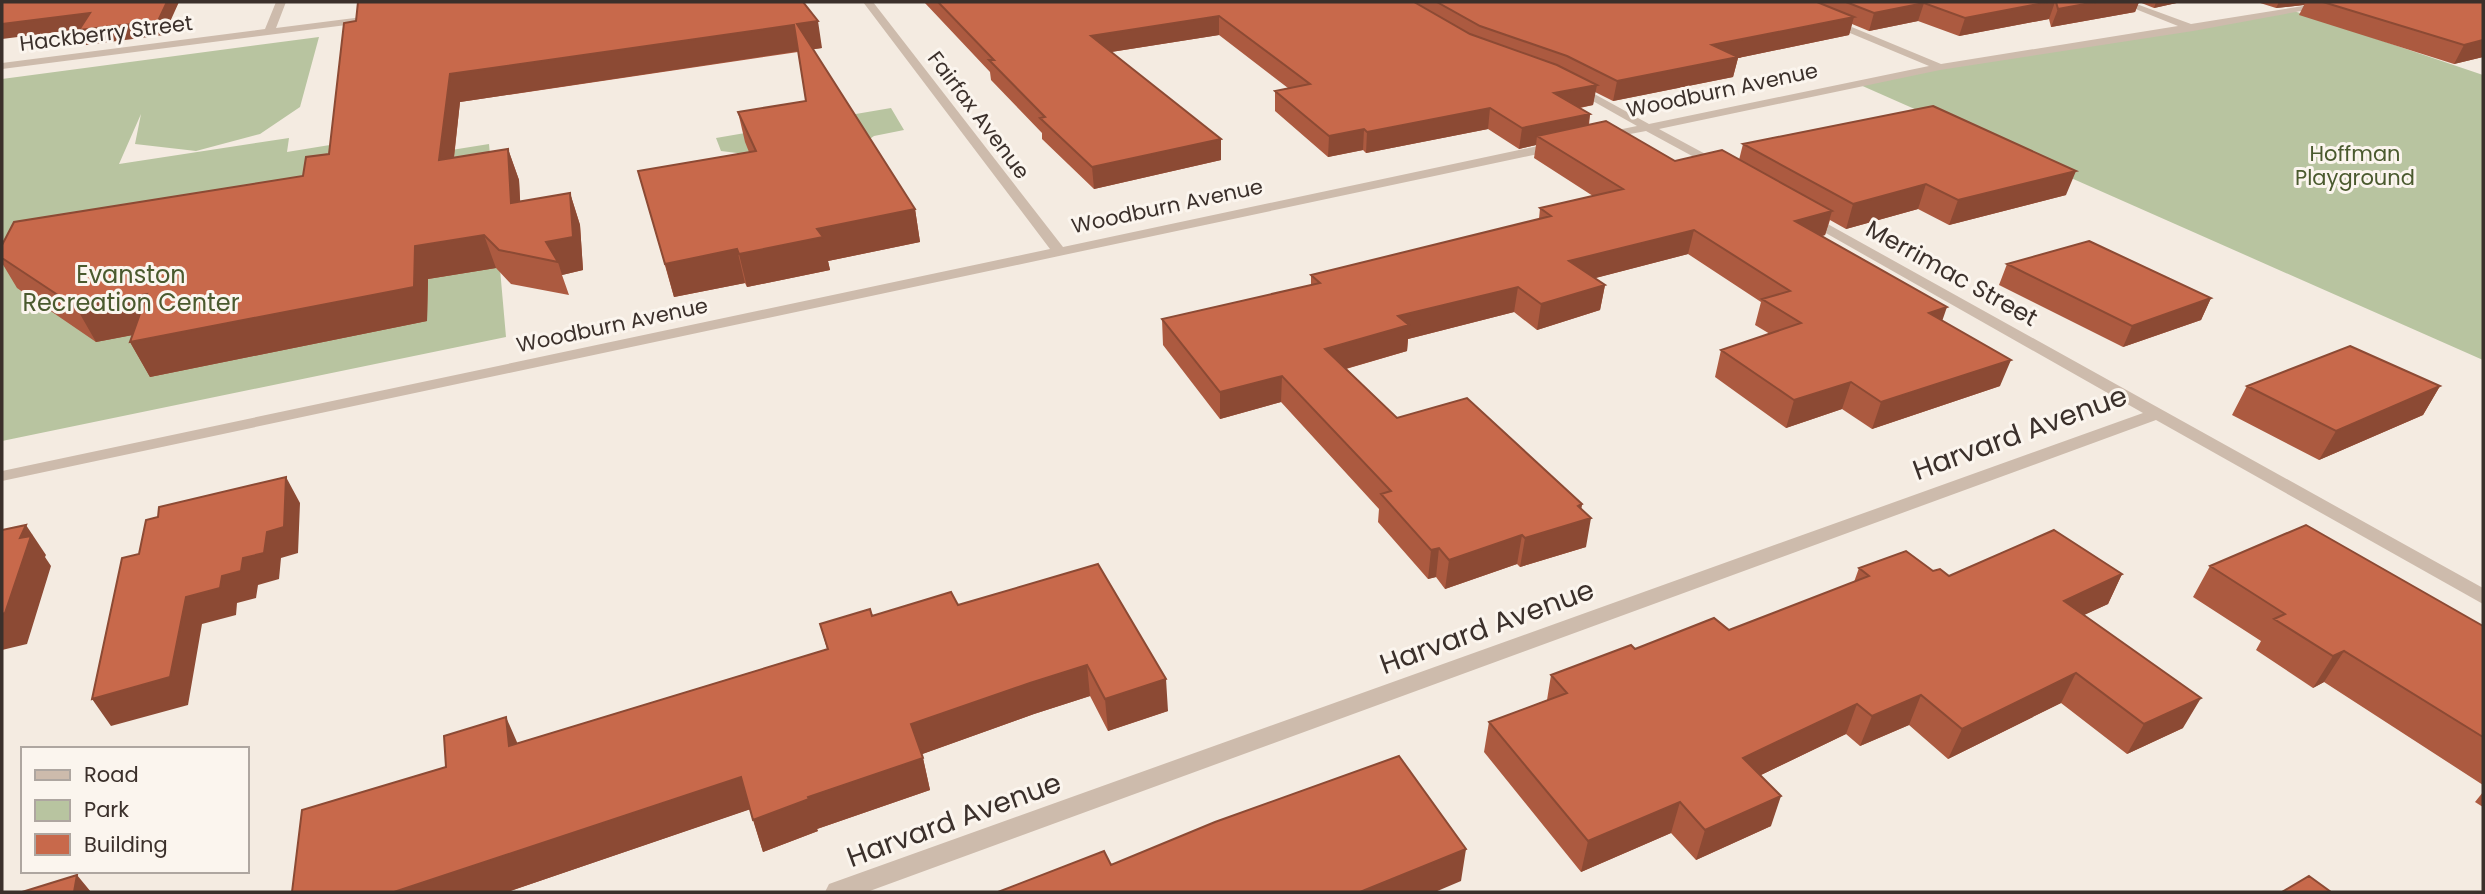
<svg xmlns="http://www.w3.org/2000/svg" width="2485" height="894" viewBox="0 0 2485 894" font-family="Poppins,sans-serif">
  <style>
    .green { fill: #b8c4a0 }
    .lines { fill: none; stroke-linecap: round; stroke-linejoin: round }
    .minor { fill: #cdbbac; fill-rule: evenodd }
    .wall { fill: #ac5a40 }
    .shaded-wall { fill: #8c4a34 }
    .building { fill: #c8694b; stroke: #8c4a34; stroke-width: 2 }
    .labels { text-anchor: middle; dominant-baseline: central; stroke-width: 6; stroke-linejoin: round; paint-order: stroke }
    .far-street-label { font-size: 21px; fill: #3b302b; stroke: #fbf5ee }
    .far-park-label { font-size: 21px; fill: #4a5a2e; stroke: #fbf5ee }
    .street-label { font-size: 24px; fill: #3b302b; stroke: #fbf5ee }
    .park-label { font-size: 24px; fill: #4a5a2e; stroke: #fbf5ee }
    .near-street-label { font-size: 28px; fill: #3b302b; stroke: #fbf5ee }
  </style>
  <rect width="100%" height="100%" fill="#f4ebe1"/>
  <path class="green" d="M2294 11 2483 75V360L1858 84 1940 67Z
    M319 37 300 107 260 134 196 151 135 144 141 114 119 164 289 138 287 152 391 135 389 160 489 144 506 337 2 441V79Z
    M891 108 904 130 874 136 861 145 746 163 737 153 721 151 716 138Z"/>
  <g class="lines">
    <path class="minor" d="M276 2H286L276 28 378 15 383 18 378 21 2 69V63L265 29Z
      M863 2H873L1063 247 1557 142 1563 146 1557 150 2 481V471L1050 249Z
      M2118 2H2131L2191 24 2328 2H2350L2193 31 1940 70 1659 129 1722 163V169L1718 170 1646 131 1598 140V134L1637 126 1568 87 1578 85 1649 124 1929 66 1826 23 1825 21 1830 18 1941 64 2178 26Z
      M1806 212 2483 588V604L2156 420 867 892H825L829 884 2143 413 1801 219 1799 216Z"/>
  </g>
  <path class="wall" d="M924 2H2181L2154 8 2139 2 2135 12 2051 27 2049 19 1959 36 1918 21 1869 31 1852 24 1849 35 1738 58 1733 77 1613 101 1595 92 1593 105 1580 108 1590 114 1589 125 1675 161 1739 160 1743 144 2066 195 1949 225 1918 209 1846 229 1830 220 1825 235 1822 236 1942 320 2000 386 1872 429 1842 409 1786 428 1715 377 1721 350 1770 334 1755 325 1761 302 1688 254 1595 278 1605 285 1600 310 1537 330 1514 312 1408 339 1407 351 1346 369 1397 418 1582 504 1581 509 1586 547 1520 567 1517 564 1445 589 1436 577 1428 579 1378 522 1379 509 1281 402 1220 419 1163 345 1162 319 1311 285V275L1539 219 1540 208 1593 196 1534 158 1536 145 1519 149 1488 129 1366 153 1363 150 1328 157 1275 111V91L1288 88 1219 35 1111 52 1221 139V160L1094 189 1042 139V133L991 80 990 72Z
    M2257 2H2483V57L2454 64 2299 15 2304 5 2276 8Z
    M344 23 822 48 813 49 915 209 920 242 828 261 830 270 747 287 745 283 674 297 638 171 749 152 745 142 738 112 806 101 798 52 460 102 454 158 508 149 519 180 520 202 570 193 580 225 583 270 562 275 569 295 511 284 496 268 428 279 427 321 150 377 130 342 132 335 96 342 17 288 2 263V245L303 176 329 154Z
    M2007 264 2211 298 2201 320 2123 347 1999 285Z
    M2247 386H2440L2423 415 2319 460 2232 415Z
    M1098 564 1168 711 1108 731 1090 696 1034 714 922 754 930 790 817 829 818 831 763 852 750 809 507 892H292L518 743 827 649 820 624 872 616 958 605Z
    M2210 566 2483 626V785L2324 682 2313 688 2256 650 2261 641 2193 597Z
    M1859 568 1933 571 1949 576 2122 574 2108 604 2083 615 2183 728 2127 754 2061 703 1948 759 1909 725 1860 746 1846 734 1761 775 1771 826 1696 860 1671 833 1581 872 1484 752 1489 722 1547 700 1551 675 1635 649 1729 630 1854 582Z
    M2483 792V807L2475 802Z"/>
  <path class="shaded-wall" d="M167 2H179L164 35 86 45 79 30Z
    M2049 2H2055L2049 19 1959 36 1965 18Z
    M2096 2H2139L2135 12 2051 27 2058 9Z
    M2156 2H2181L2154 8Z
    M2279 2H2305L2304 5 2276 8Z
    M1924 3 1918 21 1869 31 1874 13Z
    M90 13 97 27 2 39V24Z
    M1219 16V35L1092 55 1091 36Z
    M1854 17 1849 35 1738 58 1733 77 1613 101 1617 81 1712 45Z
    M818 21 822 48 802 51 797 24Z
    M794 25 799 51 460 102 450 191 439 160 450 74Z
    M2483 40V57L2454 64 2464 45Z
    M1597 85 1593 105 1551 113 1554 93Z
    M1490 108 1488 129 1366 153 1367 132Z
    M1590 114 1587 134 1537 136 1536 145 1519 149 1522 128Z
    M1364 129 1363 150 1328 157 1329 136Z
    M1221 139V160L1094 189 1092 167Z
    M508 149 519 180 522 235 511 203Z
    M2076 171 2066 195 1949 225 1958 200Z
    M1926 184 1918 209 1846 229 1853 204Z
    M570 193 580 225 583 270 562 275 558 262 546 242Z
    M915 209 920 242 828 261 830 270 747 287 739 254 817 229Z
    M1832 211 1825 235 1789 245 1795 221Z
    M1694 230 1688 254 1565 286 1569 261Z
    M484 235 496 268 428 279 427 321 150 377 130 342 415 246Z
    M737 249 745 283 674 297 665 264Z
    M1605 285 1600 310 1537 330 1541 304Z
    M1518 287 1514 312 1408 339 1407 351 1324 375 1325 349 1398 316Z
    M147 294 165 329 96 342 76 307Z
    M2211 298 2201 320 2123 347 2132 326Z
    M1947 307 1938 333 1929 313Z
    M2011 360 2000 386 1872 429 1881 402Z
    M1282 376 1281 402 1220 419V392Z
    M1851 382 1842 409 1786 428 1794 400Z
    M2440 386 2423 415 2319 460 2336 431Z
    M286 477 300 503 298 553 281 558 279 579 258 585 256 598 237 603 236 615 202 624 188 705 111 726 92 699 186 597 222 576 243 558 267 532Z
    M1582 504 1579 522 1591 518 1586 547 1520 567 1525 538Z
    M26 525 46 555 45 557 51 566 27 644 2 650V614L20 538Z
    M1522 535 1517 564 1445 589 1449 560Z
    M1439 548 1436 577 1428 579 1431 550Z
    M2122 574 2108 604 2050 631 2064 601Z
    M2344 651 2324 682 2313 688 2333 656Z
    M1087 665 1090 696 1034 714 917 756 911 724 1030 683Z
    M2076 673 2061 703 1948 759 1962 729Z
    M1166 679 1168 711 1108 731 1105 699Z
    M1921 695 1909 725 1860 746 1872 716Z
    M2201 698 2183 728 2127 754 2144 724Z
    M1857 704 1846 734 1734 788 1743 758Z
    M506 717 520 749 509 746Z
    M923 758 930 790 817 829 818 831 763 852 753 820 808 797Z
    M741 777 751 809 507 892H394Z
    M1781 796 1771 826 1696 860 1705 830Z
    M1680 802 1671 833 1581 872 1588 841Z
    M1466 849 1461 881 1435 892H1360Z
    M77 875 91 892H74Z"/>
  <path class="building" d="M2 2H167L158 21 79 30 90 13 2 24Z
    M358 2H803L818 21 797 24 915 209 817 229 823 237 739 254 737 249 665 264 638 171 756 151 738 112 806 101 794 25 450 74 439 160 508 149 511 203 570 193 573 237 546 242 558 262 499 250 484 235 415 246 414 287 130 342 147 294 76 307 2 258V245L14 222 303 176 306 157 329 154 344 23 356 21Z
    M938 2H1414L1470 34 1557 65 1597 85 1554 93 1590 114 1522 128 1490 108 1367 132 1364 129 1329 136 1275 91 1310 84 1219 16 1091 36 1221 139 1092 167 1040 118 1045 117 989 60H994Z
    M1437 2H1817L1854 17 1712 45 1738 57 1617 81 1567 56 1480 26Z
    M1846 2H2049L1965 18 1924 3 1874 13Z
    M2056 2H2096L2058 9Z
    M2323 2H2483V40L2464 45Z
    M1933 106 2076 171 1958 200 1926 184 1853 204 1743 144Z
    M1606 121 1675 161 1722 150 1832 211 1795 221 1947 307 1929 313 2011 360 1881 402 1851 382 1794 400 1721 350 1801 323 1762 299 1790 291 1694 230 1569 261 1605 285 1541 304 1518 287 1398 316 1409 325 1325 349 1397 418 1467 398 1582 504 1578 506 1591 518 1525 538 1522 535 1449 560 1439 548 1431 550 1381 494 1391 491 1282 376 1220 392 1162 319 1320 283 1311 275 1551 216 1540 208 1623 189 1537 136Z
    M2089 241 2211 298 2132 326 2007 264Z
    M2350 346 2440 386 2336 431 2247 386Z
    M286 477 284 527 267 532 264 553 243 558 241 571 222 576 220 588 186 597 170 677 92 699 122 558 139 554 146 520 158 517 159 507Z
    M26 525 20 538 31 536 5 613 2 614V530Z
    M2306 525 2483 626V737L2344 651 2333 656 2274 619 2285 614 2210 566Z
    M2054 530 2122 574 2064 601 2201 698 2144 724 2076 673 1962 729 1921 695 1872 716 1857 704 1743 758 1781 796 1705 830 1680 802 1588 841 1489 722 1567 693 1551 675 1631 645 1635 649 1714 618 1729 630 1869 576 1859 568 1906 551 1933 571 1940 569 1949 576Z
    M1098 564 1166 679 1105 699 1087 665 1030 683 911 724 923 758 808 797 809 799 753 820 741 777 394 892H292L302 810 446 767 444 736 506 717 509 746 828 649 820 624 870 609 872 616 951 592 958 605Z
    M1399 756 1466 849 1360 892H998L1104 851 1111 865 1215 822Z
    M77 875 74 892H22Z
    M2309 876 2331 892H2282Z"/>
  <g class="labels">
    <g class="far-street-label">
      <text transform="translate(106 33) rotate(-7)">Hackberry Street</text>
      <text transform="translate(1722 90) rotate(-12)">Woodburn Avenue</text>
      <text transform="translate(979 115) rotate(53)">Fairfax Avenue</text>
      <text transform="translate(1167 206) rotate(-12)">Woodburn Avenue</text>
      <text transform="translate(612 325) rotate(-12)">Woodburn Avenue</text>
    </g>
    <g class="far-park-label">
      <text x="2355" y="153">Hoffman<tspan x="2355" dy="24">Playground</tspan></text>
    </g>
    <g class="street-label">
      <text transform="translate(1952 273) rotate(29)">Merrimac Street</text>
    </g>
    <g class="park-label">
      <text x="131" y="274">Evanston<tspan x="131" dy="28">Recreation Center</tspan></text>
    </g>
    <g class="near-street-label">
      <text transform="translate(2020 433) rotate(-20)">Harvard Avenue</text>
      <text transform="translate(1487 627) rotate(-20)">Harvard Avenue</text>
      <text transform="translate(954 820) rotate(-20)">Harvard Avenue</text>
    </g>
  </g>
  <rect width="2485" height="894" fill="none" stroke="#3b302b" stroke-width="7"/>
  <rect x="21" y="747" width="228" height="126" fill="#fbf5ee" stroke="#aea6a0" stroke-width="2"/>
  <rect x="35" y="770" width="35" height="10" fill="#cdbbac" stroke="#aea6a0" stroke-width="2"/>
  <text x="84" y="782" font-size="21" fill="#3b302b">Road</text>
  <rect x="35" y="800" width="35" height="21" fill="#b8c4a0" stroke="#aea6a0" stroke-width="2"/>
  <text x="84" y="817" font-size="21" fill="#3b302b">Park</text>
  <rect x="35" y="834" width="35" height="21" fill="#c8694b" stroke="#aea6a0" stroke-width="2"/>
  <text x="84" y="852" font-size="21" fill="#3b302b">Building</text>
</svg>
